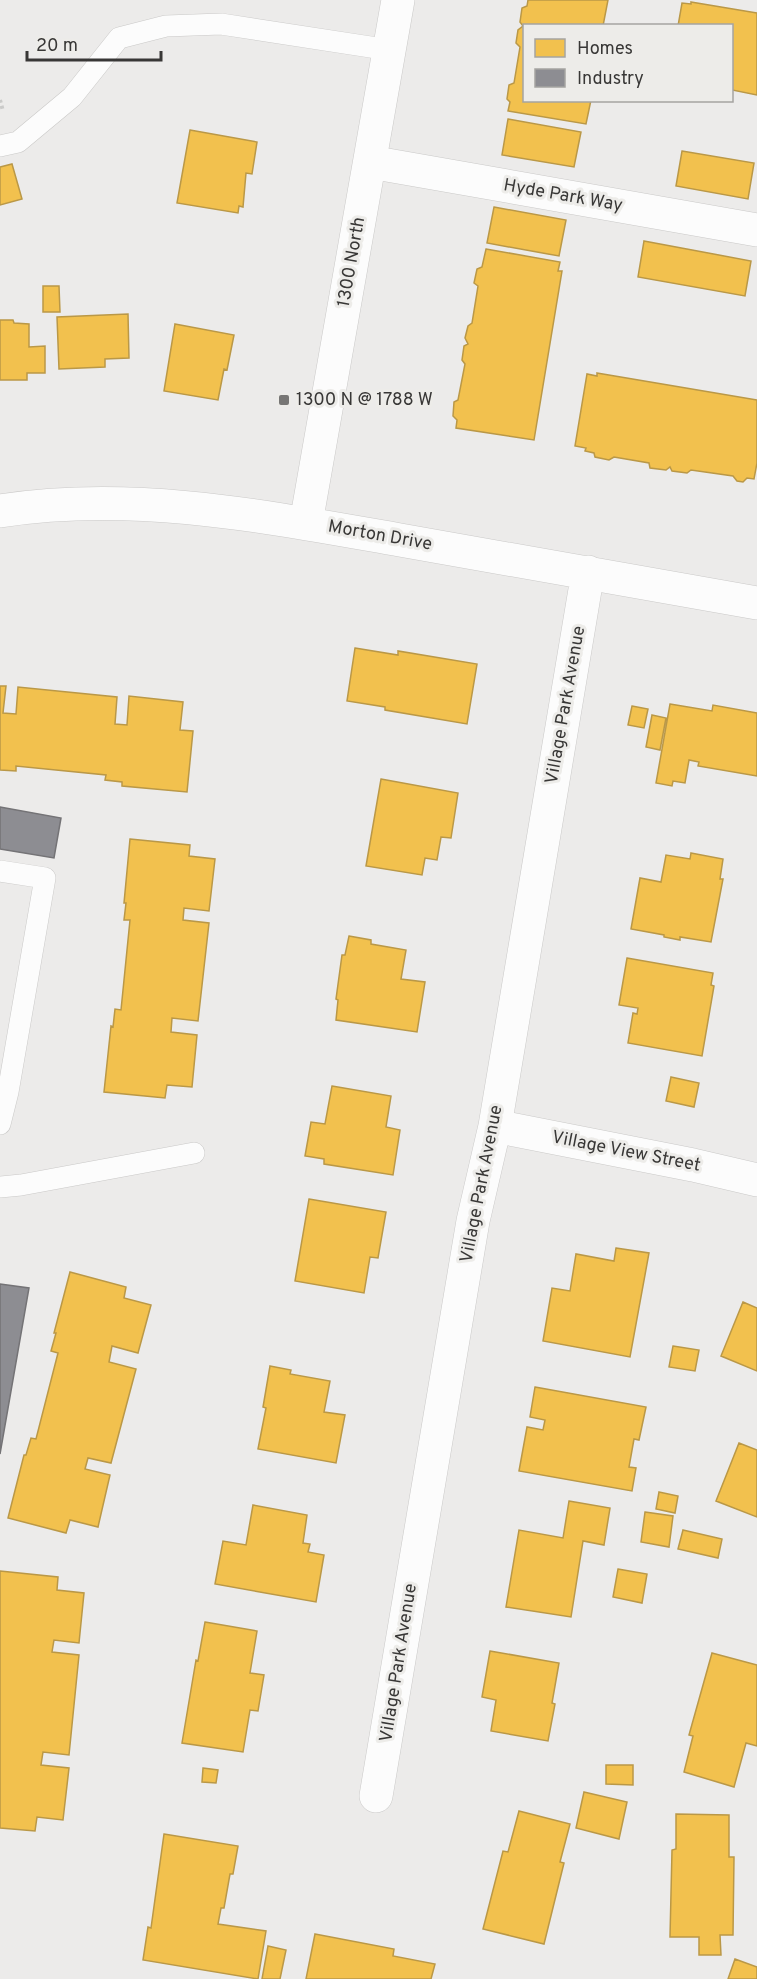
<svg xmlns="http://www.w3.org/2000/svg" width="757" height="1979" viewBox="0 0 757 1979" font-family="Overpass,sans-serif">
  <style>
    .homes { fill: #f2c14e; stroke: #ba9847; stroke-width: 1.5 }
    .industry { fill: #8d8d92; stroke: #747376; stroke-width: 1.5 }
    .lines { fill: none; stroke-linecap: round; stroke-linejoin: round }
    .service-casing { stroke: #cac9c8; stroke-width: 22 }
    .minor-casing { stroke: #cac9c8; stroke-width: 34 }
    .path { stroke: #cacac9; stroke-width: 4; stroke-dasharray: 3 3; stroke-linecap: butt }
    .service { stroke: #fcfcfc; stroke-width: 21 }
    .minor { stroke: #fcfcfc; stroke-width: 33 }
    .poi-dot { fill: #777675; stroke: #edece9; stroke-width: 2 }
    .labels { text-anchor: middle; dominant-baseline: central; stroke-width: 6; stroke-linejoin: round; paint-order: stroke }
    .street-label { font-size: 18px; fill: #383736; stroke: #edece9 }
    .poi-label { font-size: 18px; fill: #383736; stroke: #edece9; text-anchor: start }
  </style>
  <rect width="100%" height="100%" fill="#ecebea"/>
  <path class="homes" d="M528 0H608L603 26H524V100H591L586 124 508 111 510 102 507 99 509 85 514 83 520 47 516 43 518 30 523 26 520 22 522 8 527 6Z
    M691 2 757 13V95L732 90V26H678L682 3 691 4Z
    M508 119 581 132 574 167 502 155Z
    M190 130 257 142 252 174 246 173 243 207 239 206 238 213 177 203Z
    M682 151 754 163 748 199 676 186Z
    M12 164 22 199 0 205V167Z
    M494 207 566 220 559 256 487 243Z
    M644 241 751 261 745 296 638 277Z
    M486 249 560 262 558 271H562L534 440 456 428 457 420 453 416 454 402 458 400 465 364 462 360 464 346 468 344 465 338 468 326 472 323 478 286 474 283 477 269 482 267Z
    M43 286H59L60 312H43Z
    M128 314 129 358 105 359V367L59 369 57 317Z
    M0 320H13L14 323 29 324V347L45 346V373H27V380H0Z
    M175 324 234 335 227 370 224 369 218 400 164 391Z
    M597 373 757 400V463L754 479 747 478 743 482 737 481 733 476 691 470 687 473 672 471 670 467 666 470 650 468 649 463 614 457 609 460 595 457 594 453 585 451 586 448 575 446 587 374 597 376Z
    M355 648 398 655V651L477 664 467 724 385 710V707L347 701Z
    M0 686H6L3 713 16 714 18 687 117 697 115 724 127 725 129 696 183 702 180 730 193 731 187 792 122 786V782L105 780 106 775 16 766V771L0 770Z
    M670 704 712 711 713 705 757 713V776L698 766 699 762 689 760 685 783 673 781 672 786 656 783Z
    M632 706 648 709 644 728 628 725Z
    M652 715 666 718 660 750 646 747Z
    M381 779 458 793 451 838 441 837 437 860 425 858 422 875 366 866Z
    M130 839 190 845 189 856 215 859 209 911 184 908 183 920 209 923 198 1021 172 1018 171 1032 197 1035 192 1087 167 1085 165 1098 104 1092 111 1026 113 1027 115 1009 121 1010 130 920H124L126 903H124Z
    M691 853 723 859 720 879H723L711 942 680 937V940L664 937V935L631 929 640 878 661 882 666 855 690 859Z
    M349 936 371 940V944L406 950 401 979 425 982 417 1032 336 1020 338 1000 336 999 342 955H345Z
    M627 958 713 973 711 985 714 986 702 1056 628 1043 633 1013 637 1014 638 1008 619 1005Z
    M671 1077 699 1083 694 1107 666 1101Z
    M332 1086 391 1096 386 1127 400 1130 393 1175 324 1164V1159L305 1156 311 1122 325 1124Z
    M309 1199 386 1212 378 1258 370 1257 364 1293 295 1281Z
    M616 1248 649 1253 630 1357 543 1341 552 1288 570 1291 576 1254 614 1261Z
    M70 1272 126 1287 124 1298 151 1305 138 1353 112 1346 109 1362 136 1369 111 1463 88 1458 85 1469 110 1475 98 1527 70 1520 66 1533 8 1518 24 1455H26L31 1438 36 1439 58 1353 51 1351 56 1333H54Z
    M743 1302 757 1308V1371L721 1356Z
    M673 1346 699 1350 695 1371 669 1367Z
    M270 1366 291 1370 290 1374 330 1381 324 1412 345 1415 336 1463 258 1449 266 1408 263 1407Z
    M535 1387 646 1407 639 1440 634 1439 629 1467 636 1468 632 1491 519 1471 527 1427 543 1430 545 1420 530 1417Z
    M739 1443 757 1450V1517L716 1501Z
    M659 1492 678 1496 675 1513 656 1509Z
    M569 1501 610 1508 604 1545 583 1541 571 1617 506 1607 519 1530 563 1538Z
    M253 1505 307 1515 303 1543 310 1544 308 1552 324 1555 316 1602 215 1584 223 1541 246 1545Z
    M645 1512 673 1516 669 1547 641 1542Z
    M683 1530 722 1539 718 1558 678 1549Z
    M618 1569 647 1574 642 1603 613 1597Z
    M0 1571 58 1577 57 1590 84 1593 79 1643 54 1640 52 1652 79 1655 69 1755 43 1752 41 1765 69 1768 63 1820 37 1817 35 1831 0 1828Z
    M205 1622 257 1631 250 1673 264 1675 258 1711 250 1710 243 1752 182 1743 196 1660 198 1661Z
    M490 1651 559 1663 552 1703 555 1704 548 1741 491 1731 496 1700 482 1697Z
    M712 1653 757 1665V1746L746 1743 734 1787 684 1772 693 1736 689 1735Z
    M606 1765H633V1785L606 1784Z
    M203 1768 218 1770 216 1783 202 1782Z
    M584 1792 627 1802 619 1839 576 1828Z
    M519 1811 570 1824 560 1862 564 1863 544 1944 483 1929 503 1851 508 1852Z
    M676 1814 729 1815V1857H734L733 1935H720L721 1955H699V1937H670L672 1850 676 1849Z
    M164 1834 238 1846 233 1874H230L224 1908H221L218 1924 266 1931 258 1979 143 1960 148 1927 151 1928Z
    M315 1934 394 1949 393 1956 435 1964 431 1979H306Z
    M268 1946 286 1950 280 1979H262Z
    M735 1959 757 1967V1979H728Z"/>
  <path class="industry" d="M0 807 61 818 54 858 0 849Z
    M0 1284 29 1288 0 1454Z"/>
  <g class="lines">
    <defs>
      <path id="service" d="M0 146 18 142 72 97 119 38 166 26 221 24 390 50
        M0 871 45 878 8 1092 0 1124
        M0 1187 21 1185 194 1153"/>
      <path id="minor" d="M370 162 757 230
        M0 511C134 490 268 517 400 540 519 560 638 581 757 603
        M306 523 398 0
        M495 1126 693 1165 757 1180
        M376 1796 473 1221 495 1126 588 572"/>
    </defs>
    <use href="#service" class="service-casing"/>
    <use href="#minor" class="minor-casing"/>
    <path class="path" d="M0 100 3 111"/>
    <use href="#service" class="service"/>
    <use href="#minor" class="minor"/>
  </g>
  <rect class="poi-dot" x="278" y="394" width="12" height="12" rx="3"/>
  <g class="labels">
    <g class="street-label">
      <text transform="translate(563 196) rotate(10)">Hyde Park Way</text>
      <text transform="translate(352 262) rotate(-80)">1300 North</text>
      <text transform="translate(380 536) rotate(10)">Morton Drive</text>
      <text transform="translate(566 705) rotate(-80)">Village Park Avenue</text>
      <text transform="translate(626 1152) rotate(11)">Village View Street</text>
      <text transform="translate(482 1184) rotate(-79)">Village Park Avenue</text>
      <text transform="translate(399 1663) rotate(-81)">Village Park Avenue</text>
    </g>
    <g class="poi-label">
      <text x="296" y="400">1300 N @ 1788 W</text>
    </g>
  </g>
  <rect x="523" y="24" width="210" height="78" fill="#edece9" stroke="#a5a4a1" stroke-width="1.5"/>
  <rect x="535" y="39" width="30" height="18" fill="#f2c14e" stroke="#a5a4a1" stroke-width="1.5"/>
  <text x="577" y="54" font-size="18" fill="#383736">Homes</text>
  <rect x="535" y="69" width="30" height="18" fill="#8d8d92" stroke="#a5a4a1" stroke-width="1.5"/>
  <text x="577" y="84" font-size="18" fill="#383736">Industry</text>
  <path d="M27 51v9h134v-9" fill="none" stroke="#383736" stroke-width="3"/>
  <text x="36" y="51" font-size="18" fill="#383736" stroke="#edece9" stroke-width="4.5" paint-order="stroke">20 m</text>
</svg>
